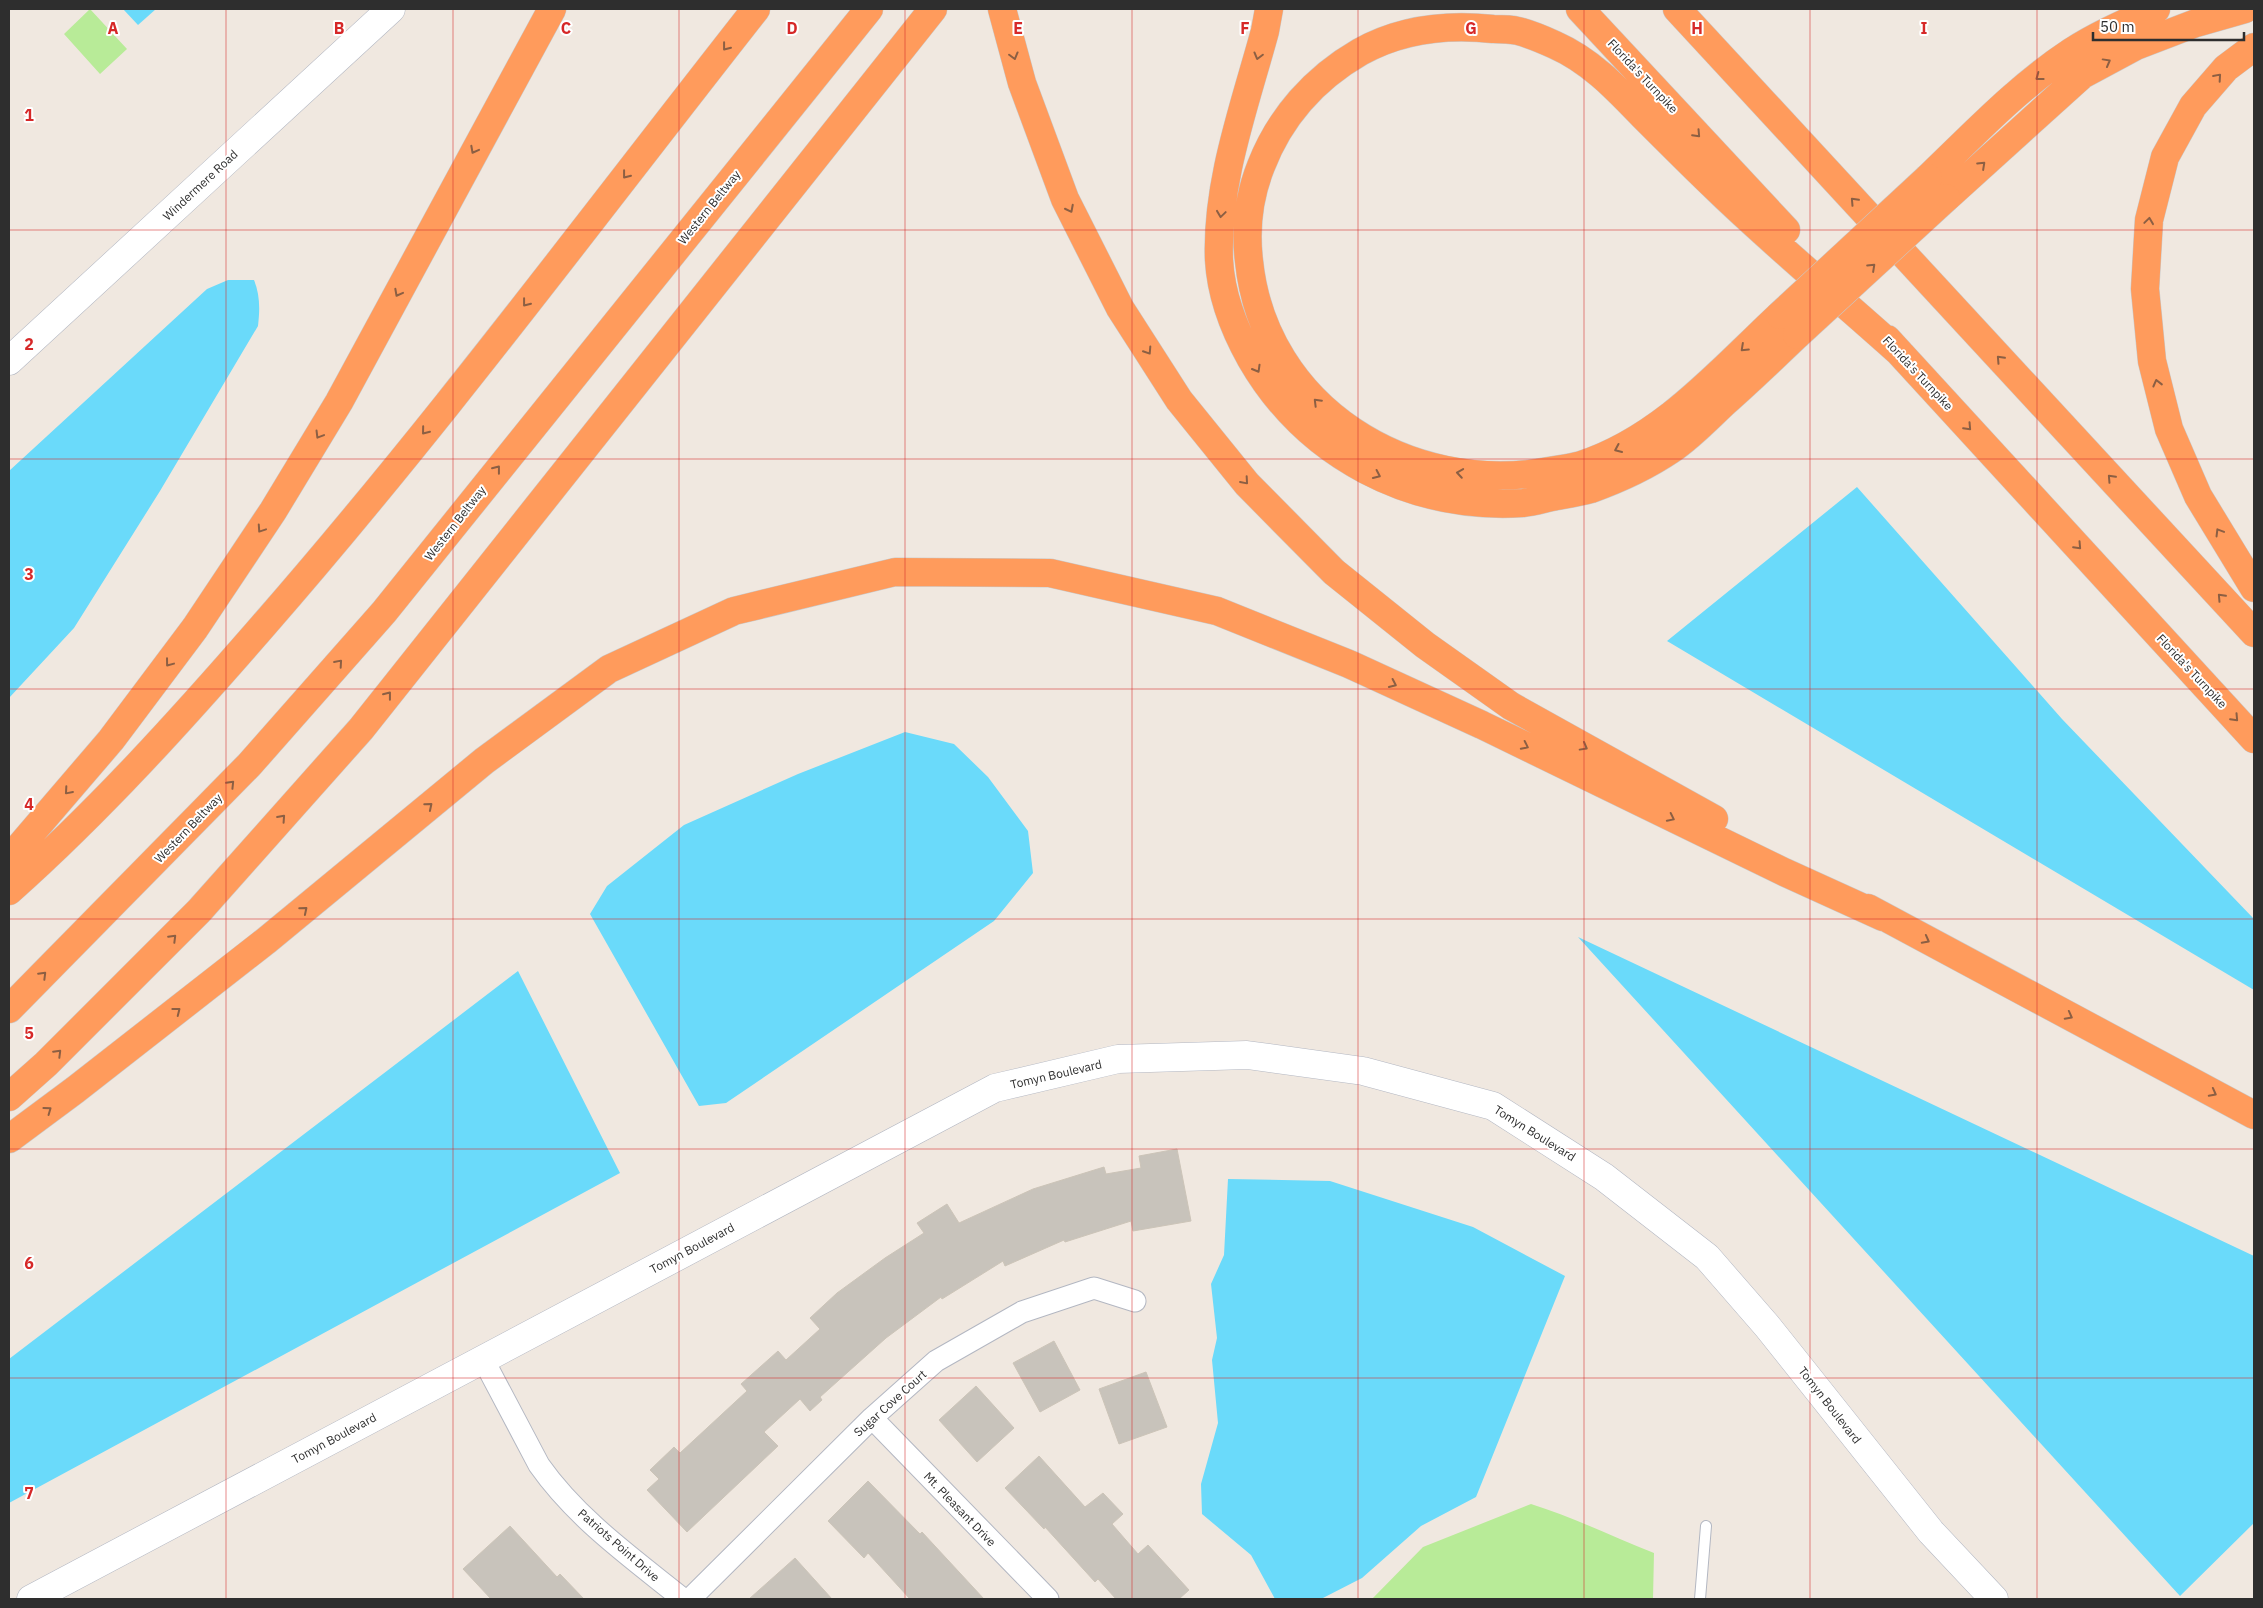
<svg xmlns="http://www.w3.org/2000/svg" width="2263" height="1608" viewBox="0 0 2263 1608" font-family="'IBM Plex Sans',sans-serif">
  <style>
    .green { fill: #b8eb98 }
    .water { fill: #6adafa }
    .building { fill: #c8c3bb; stroke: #ccc4b8 }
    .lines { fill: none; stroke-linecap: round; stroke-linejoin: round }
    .lane-casing { stroke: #b3b7c2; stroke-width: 12 }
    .street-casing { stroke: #b3b7c2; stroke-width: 23 }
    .secondary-casing { stroke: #b3b7c2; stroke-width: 29 }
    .highway-casing { stroke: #c9c9c9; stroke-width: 29 }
    .lane { stroke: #fff; stroke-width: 10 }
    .street { stroke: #fff; stroke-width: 21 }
    .secondary { stroke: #fff; stroke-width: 28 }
    .highway { stroke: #ff9b5c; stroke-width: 28 }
    .highway-bridge-casing { stroke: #c9c9c9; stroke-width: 29; stroke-linecap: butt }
    .highway-bridge { stroke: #ff9b5c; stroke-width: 28 }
    .oneway { stroke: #8c5f43 }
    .grid { fill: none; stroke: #d62828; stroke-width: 1; stroke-opacity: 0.55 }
    .labels { text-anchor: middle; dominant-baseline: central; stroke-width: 4; stroke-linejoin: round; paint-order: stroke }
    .street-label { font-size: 12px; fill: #2e2e2e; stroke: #fff }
    .grid-label { font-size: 16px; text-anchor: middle; font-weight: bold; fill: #d62828; stroke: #fff; stroke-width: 4; stroke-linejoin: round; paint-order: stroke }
  </style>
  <rect width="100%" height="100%" fill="#f0e8e0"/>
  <path class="green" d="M90 9 127 49 100 74 64 34Z
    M1531 1504C1573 1517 1613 1537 1654 1553L1653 1599H1372L1423 1547Z"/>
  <path class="water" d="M123 9H156L138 25Z
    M228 280H254C260 295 260 309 258 326L160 491 74 628 9 698V471L207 289Z
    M1857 487 2062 719 2254 919V990L1667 641Z
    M905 732 954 744 988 777 1028 831 1033 873 994 921 726 1103 699 1106 590 914 607 886 684 825 798 774Z
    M1578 937 2254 1256V1523L2180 1596Z
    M518 971 620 1173 9 1503V1359Z
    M1228 1179 1330 1181 1473 1227 1565 1276 1476 1497 1421 1526 1362 1578 1321 1599H1275L1251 1555 1202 1514 1201 1484 1218 1423 1212 1360 1217 1338 1211 1284 1224 1255Z"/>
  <path class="building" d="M1177 1149 1191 1221 1133 1231 1131 1221 1065 1242 1064 1240 1005 1266 1003 1261 942 1299 941 1297 886 1338 820 1397 822 1400 810 1411 800 1399 764 1432 778 1446 687 1532 647 1490 659 1479 650 1470 674 1447 680 1453 747 1391 741 1384 778 1351 786 1360 820 1329 810 1318 837 1293 885 1258 924 1233 917 1223 947 1204 959 1223 1033 1189 1104 1167 1106 1174 1141 1168 1139 1156Z
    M1054 1341 1080 1390 1040 1412 1013 1363Z
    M1146 1372 1167 1427 1119 1444 1099 1389Z
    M976 1386 1014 1428 977 1462 939 1420Z
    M1039 1456 1085 1507 1103 1493 1123 1514 1112 1524 1138 1554 1148 1545 1189 1590 1179 1599H1116L1098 1579 1095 1582 1045 1527 1044 1529 1005 1488Z
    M868 1481 920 1534 922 1532 984 1599H910L868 1553 864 1558 828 1521Z
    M510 1526 557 1577 560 1574 584 1599H491L463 1569Z
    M795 1558 832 1599H749Z"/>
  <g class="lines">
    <defs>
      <path id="lane" d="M1700 1599 1706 1526"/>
      <path id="street" d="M483 1359 539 1465C577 1519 632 1558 683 1599
        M872 1418 1048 1599
        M690 1599 872 1418 936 1361 1022 1312 1094 1288 1135 1301"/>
      <path id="secondary" d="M9 361 391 9
        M31 1599 995 1088 1118 1059 1247 1055 1363 1071 1493 1106 1604 1177 1707 1257 1767 1326 1931 1532 1994 1599"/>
      <path id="highway" d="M1002 9 1022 83 1065 199 1120 308 1179 400 1247 484 1334 572 1425 645 1511 706 1714 819
        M1269 9 1265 31C1245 105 1216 182 1219 260 1221 295 1234 329 1251 359 1307 456 1411 510 1523 503 1534 502 1546 498 1557 496 1568 494 1580 492 1591 489 1619 479 1647 466 1672 449 1691 436 1707 419 1724 403 1749 381 1773 358 1797 335
        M1580 9 1786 230
        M1677 9 2254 633
        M2254 47 2226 68 2193 106 2165 157 2149 220 2145 289 2152 361 2169 429 2198 496 2254 588
        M1928 178C1974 134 2018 87 2071 52 2097 35 2127 22 2156 9
        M1946 198 2082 75 2136 46 2196 23 2245 9
        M1780 315C1720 371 1662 439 1581 465 1571 468 1560 469 1549 471 1409 497 1264 408 1249 261 1245 228 1249 196 1261 166 1280 117 1315 78 1360 52 1401 29 1447 24 1493 29 1501 29 1510 29 1518 31 1530 34 1544 40 1555 45 1591 61 1617 89 1643 116 1668 141 1693 166 1718 190 1776 246 1839 298 1899 352
        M1887 339 2254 739
        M9 859 111 740 195 628 273 511 339 402 552 9
        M9 891C100 810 182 719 262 627 436 428 593 216 756 9
        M1868 908 2254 1115
        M9 1009 249 765 384 612 869 9
        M9 1097 46 1064 199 911 361 729 933 9
        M9 1139 75 1090 267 940 484 761 609 669 734 611 895 572 1050 573 1217 611 1349 664 1482 725 1784 872 1883 917"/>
    </defs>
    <use href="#lane" class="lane-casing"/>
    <use href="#street" class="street-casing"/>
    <use href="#secondary" class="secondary-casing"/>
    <use href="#highway" class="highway-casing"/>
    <use href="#lane" class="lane"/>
    <use href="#street" class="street"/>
    <use href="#secondary" class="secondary"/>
    <use href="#highway" class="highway"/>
    <defs>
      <path id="highway-bridge" d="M1780 315 1928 178
        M1797 335 1946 198"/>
    </defs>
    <use href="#highway-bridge" class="highway-bridge-casing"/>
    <use href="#highway-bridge" class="highway-bridge"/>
  </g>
  <defs><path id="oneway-chevron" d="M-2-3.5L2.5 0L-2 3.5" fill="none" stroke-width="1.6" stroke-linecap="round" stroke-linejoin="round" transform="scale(1.25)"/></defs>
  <g class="oneway">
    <use href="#oneway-chevron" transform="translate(726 47) rotate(128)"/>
    <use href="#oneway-chevron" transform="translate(1014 56) rotate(75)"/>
    <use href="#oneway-chevron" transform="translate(1258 56) rotate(105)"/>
    <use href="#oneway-chevron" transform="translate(2107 62) rotate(-29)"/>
    <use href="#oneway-chevron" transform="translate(2039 77) rotate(143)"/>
    <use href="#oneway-chevron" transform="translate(2218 77) rotate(-49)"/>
    <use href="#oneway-chevron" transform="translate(1697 134) rotate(47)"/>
    <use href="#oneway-chevron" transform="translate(474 150) rotate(118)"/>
    <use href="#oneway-chevron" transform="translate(1982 165) rotate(-43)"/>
    <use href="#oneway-chevron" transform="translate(626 175) rotate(128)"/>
    <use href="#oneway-chevron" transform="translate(1854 201) rotate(-133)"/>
    <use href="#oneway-chevron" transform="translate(1070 209) rotate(63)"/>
    <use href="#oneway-chevron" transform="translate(1221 214) rotate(98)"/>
    <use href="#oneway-chevron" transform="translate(2149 221) rotate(-82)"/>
    <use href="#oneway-chevron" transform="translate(1872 267) rotate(-43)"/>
    <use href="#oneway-chevron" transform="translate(398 293) rotate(118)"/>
    <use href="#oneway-chevron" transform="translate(526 303) rotate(128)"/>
    <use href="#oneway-chevron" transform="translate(1744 348) rotate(137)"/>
    <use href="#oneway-chevron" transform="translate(1148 351) rotate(57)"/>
    <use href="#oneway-chevron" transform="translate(2000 359) rotate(-133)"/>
    <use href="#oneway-chevron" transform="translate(1257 369) rotate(60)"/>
    <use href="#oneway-chevron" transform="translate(2157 383) rotate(-104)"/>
    <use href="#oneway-chevron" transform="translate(1317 402) rotate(-135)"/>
    <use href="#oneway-chevron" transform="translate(1968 427) rotate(47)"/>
    <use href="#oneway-chevron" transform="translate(425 431) rotate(129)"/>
    <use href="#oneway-chevron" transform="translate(319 435) rotate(121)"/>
    <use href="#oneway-chevron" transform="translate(1618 449) rotate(156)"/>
    <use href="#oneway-chevron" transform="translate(497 469) rotate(-52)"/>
    <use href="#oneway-chevron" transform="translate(1460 473) rotate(-171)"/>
    <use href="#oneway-chevron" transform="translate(1377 475) rotate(25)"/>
    <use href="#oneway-chevron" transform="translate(2111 478) rotate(-133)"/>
    <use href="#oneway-chevron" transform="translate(1245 481) rotate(49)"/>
    <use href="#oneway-chevron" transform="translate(261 529) rotate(124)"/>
    <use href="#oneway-chevron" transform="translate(2219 532) rotate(-121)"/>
    <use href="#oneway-chevron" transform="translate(2078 546) rotate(47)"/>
    <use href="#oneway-chevron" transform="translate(2221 597) rotate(-133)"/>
    <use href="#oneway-chevron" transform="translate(169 663) rotate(127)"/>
    <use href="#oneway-chevron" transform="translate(339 663) rotate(-49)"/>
    <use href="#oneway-chevron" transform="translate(1393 684) rotate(25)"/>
    <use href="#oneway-chevron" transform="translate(388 695) rotate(-52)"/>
    <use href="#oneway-chevron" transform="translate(2235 718) rotate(47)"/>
    <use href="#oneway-chevron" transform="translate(1525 746) rotate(26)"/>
    <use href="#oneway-chevron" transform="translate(1584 747) rotate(29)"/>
    <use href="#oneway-chevron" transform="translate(231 784) rotate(-46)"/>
    <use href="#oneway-chevron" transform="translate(68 791) rotate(131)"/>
    <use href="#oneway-chevron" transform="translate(429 806) rotate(-40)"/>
    <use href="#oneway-chevron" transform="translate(282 818) rotate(-48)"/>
    <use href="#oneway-chevron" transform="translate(1671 818) rotate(26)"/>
    <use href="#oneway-chevron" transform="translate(304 910) rotate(-40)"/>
    <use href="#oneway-chevron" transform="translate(173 938) rotate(-45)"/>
    <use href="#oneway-chevron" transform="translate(1926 940) rotate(28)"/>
    <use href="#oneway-chevron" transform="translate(43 975) rotate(-45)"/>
    <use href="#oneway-chevron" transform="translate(177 1011) rotate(-38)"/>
    <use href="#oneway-chevron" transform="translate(2069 1016) rotate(28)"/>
    <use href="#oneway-chevron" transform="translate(58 1053) rotate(-45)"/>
    <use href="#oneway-chevron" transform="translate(2213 1093) rotate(28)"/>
    <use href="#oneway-chevron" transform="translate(48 1110) rotate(-36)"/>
  </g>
  <path class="grid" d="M226 9V1599M453 9V1599M679 9V1599M905 9V1599M1132 9V1599M1358 9V1599M1584 9V1599M1810 9V1599M2037 9V1599M9 230H2254M9 459H2254M9 689H2254M9 919H2254M9 1149H2254M9 1378H2254"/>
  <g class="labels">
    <g class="street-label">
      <text transform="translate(1643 76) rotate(47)">Florida's Turnpike</text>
      <text transform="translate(200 185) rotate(-43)">Windermere Road</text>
      <text transform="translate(709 207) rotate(-51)">Western Beltway</text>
      <text transform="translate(1918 373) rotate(47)">Florida's Turnpike</text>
      <text transform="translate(455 523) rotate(-52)">Western Beltway</text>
      <text transform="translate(2192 671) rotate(47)">Florida's Turnpike</text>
      <text transform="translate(188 828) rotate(-46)">Western Beltway</text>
      <text transform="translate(1056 1074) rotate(-13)">Tomyn Boulevard</text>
      <text transform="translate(1535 1133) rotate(32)">Tomyn Boulevard</text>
      <text transform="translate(692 1248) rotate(-28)">Tomyn Boulevard</text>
      <text transform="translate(890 1403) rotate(-42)">Sugar Cove Court</text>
      <text transform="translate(1830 1405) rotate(52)">Tomyn Boulevard</text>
      <text transform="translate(334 1438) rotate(-28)">Tomyn Boulevard</text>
      <text transform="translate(960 1509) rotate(46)">Mt. Pleasant Drive</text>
      <text transform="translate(619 1545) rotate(41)">Patriots Point Drive</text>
    </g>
  </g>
  <g class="grid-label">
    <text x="113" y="34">A</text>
    <text x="339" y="34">B</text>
    <text x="566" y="34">C</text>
    <text x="792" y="34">D</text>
    <text x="1018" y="34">E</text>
    <text x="1245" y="34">F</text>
    <text x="1471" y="34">G</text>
    <text x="1697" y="34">H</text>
    <text x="1924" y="34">I</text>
    <text x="29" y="121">1</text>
    <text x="29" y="350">2</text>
    <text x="29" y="580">3</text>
    <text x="29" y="810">4</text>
    <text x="29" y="1039">5</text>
    <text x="29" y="1269">6</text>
    <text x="29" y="1499">7</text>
  </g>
  <rect width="2263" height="1608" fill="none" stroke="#2e2e2e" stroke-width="20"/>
  <path d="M2093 32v8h151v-8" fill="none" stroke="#2e2e2e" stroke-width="2.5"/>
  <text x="2100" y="32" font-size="15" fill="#2e2e2e" stroke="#ffffff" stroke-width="4" paint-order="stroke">50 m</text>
</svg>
